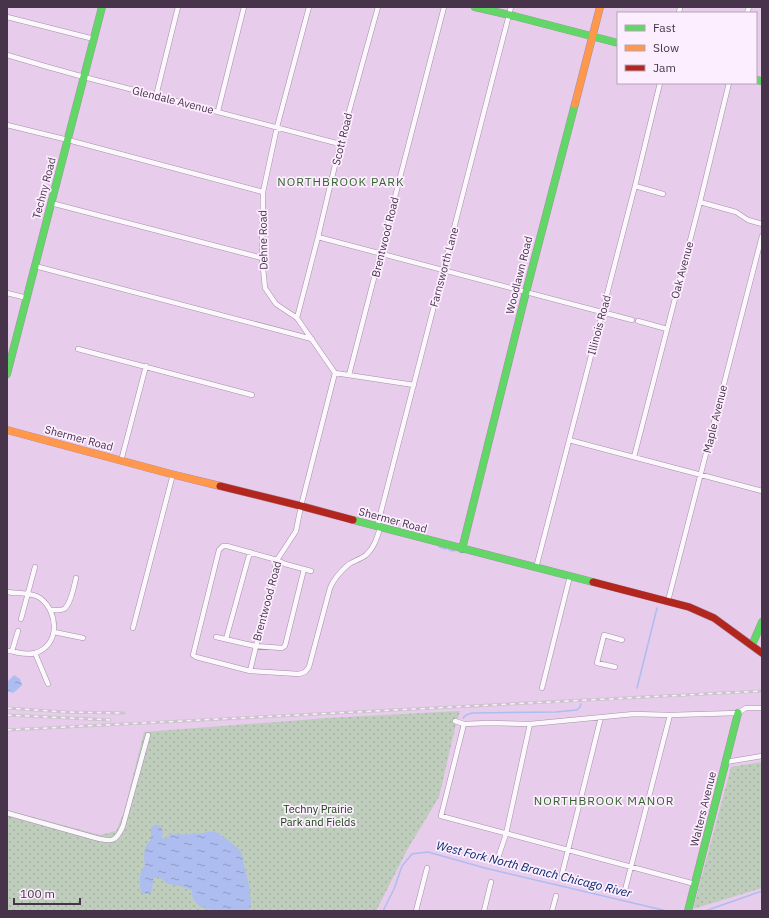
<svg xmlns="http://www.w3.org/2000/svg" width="769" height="918" viewBox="0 0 769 918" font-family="'IBM Plex Sans',sans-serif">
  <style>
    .park { fill: url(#park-dots) }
    .water { fill: url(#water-ripples) }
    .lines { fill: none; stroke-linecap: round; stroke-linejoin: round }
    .stream { stroke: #aebdf0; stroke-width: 1.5 }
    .street-casing { stroke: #a490a7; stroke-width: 5.5 }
    .fast-casing { stroke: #a490a7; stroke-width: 8 }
    .slow-casing { stroke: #a490a7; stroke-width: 8 }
    .jam-casing { stroke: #a490a7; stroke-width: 8 }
    .street { stroke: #fbf7fc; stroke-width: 4.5 }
    .fast { stroke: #63d668; stroke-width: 7 }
    .slow { stroke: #ff974d; stroke-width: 7 }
    .jam { stroke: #b3261e; stroke-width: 7 }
    .rail-casing { stroke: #cbc4cc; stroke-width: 3 }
    .rail { stroke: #fdeeff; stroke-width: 1.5; stroke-dasharray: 4.5; stroke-linecap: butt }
    .labels { text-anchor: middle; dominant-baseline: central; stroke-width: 3.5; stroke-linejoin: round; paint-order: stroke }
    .street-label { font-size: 11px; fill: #47334a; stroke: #fdeeff }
    .park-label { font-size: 11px; fill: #12430c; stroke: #fdeeff }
    .neighbourhood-label { font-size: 12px; letter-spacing: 1px; fill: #33642d; stroke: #fdeeff }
    .water-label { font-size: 12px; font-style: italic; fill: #022568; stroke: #fdeeff }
  </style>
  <defs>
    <pattern id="park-dots" width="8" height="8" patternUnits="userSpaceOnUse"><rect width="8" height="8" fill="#becdbc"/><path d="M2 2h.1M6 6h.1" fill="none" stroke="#a5b0a3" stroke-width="1.8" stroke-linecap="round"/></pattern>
    <pattern id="water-ripples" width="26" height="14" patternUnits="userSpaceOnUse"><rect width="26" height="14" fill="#aebdf0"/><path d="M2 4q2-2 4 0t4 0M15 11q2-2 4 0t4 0" fill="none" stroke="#8f9ac4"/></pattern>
  </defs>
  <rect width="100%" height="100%" fill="#e7cceb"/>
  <path class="park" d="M460 711 456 724 439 797 407 850 376 911H7V810L100 835 116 831 124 812 144 732 328 718Z
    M762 762V888L693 909 731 767Z"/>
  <path class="water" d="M14 675 20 679 22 685 18 689 13 693 7 691V682Z
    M153 825H158L162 828 163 834 161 836 163 838 165 839 169 837V834C185 835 199 834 214 831L224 837 241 851 249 886 251 903 250 909 247 911C232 911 203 914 194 900 192 898 192 894 192 891L185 887 168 884 159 877 154 878 151 893 145 894 141 893C140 883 138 873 145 865L144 859 145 847 151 839V828Z"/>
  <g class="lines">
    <path class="stream" d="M439 547 446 549
      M449 550 454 551
      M637 688 657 608
      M463 718 466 715 472 713 556 712 577 710 580 707 581 704
      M383 911 394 889 402 866 412 854 419 853 428 852 485 868 667 911
      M705 911 762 891"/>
    <defs>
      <path id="street" d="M309 7 277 127 263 192 262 258 265 288 276 304 297 318 335 373 414 385
        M679 13 680 7
        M747 13 749 7
        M7 17 94 39
        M7 55 48 67 84 77 340 144
        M156 96 178 7
        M218 111 244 7
        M7 125 68 140 263 192
        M635 186 663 194
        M700 202 736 212 748 220 762 224
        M51 203 262 258
        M318 237 632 320
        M35 266 312 339
        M7 293 27 298
        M297 318 318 237 340 144 378 7
        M638 321 667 329
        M78 349 252 395
        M349 375 444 7
        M569 440 762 491
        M634 457 700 202 729 83
        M121 461 146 366
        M377 527 511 7
        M536 568 635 186 660 83
        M311 571 285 564 277 560 227 546H223L219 550 193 655 196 657 250 671 299 674 305 672 309 667 330 588C334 578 341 571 349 564 354 561 361 559 366 555 374 548 377 538 380 528
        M7 592C17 594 31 592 40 598 59 612 60 646 35 653 25 656 16 651 7 651
        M668 601 762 236
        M51 610C55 610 60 611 64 609 71 604 74 586 76 578
        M21 619 35 567
        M133 628 173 474
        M54 632 83 638
        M216 637 255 646 282 648 285 646 304 569
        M226 639 250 552
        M12 651 18 631
        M35 653 48 684
        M615 667 597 663 604 635 622 640
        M250 671 277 560 296 531 301 506 335 373
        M542 688 570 576
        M455 721 464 724 488 723 530 724 634 714 670 715 738 713 746 708H762
        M464 724 441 816 695 884
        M726 762 762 756
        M7 813 96 838C112 842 116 842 123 826L148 735
        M497 861 506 834 530 724
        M562 874 601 717
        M625 890 670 715
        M416 911 427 868
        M484 911 491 882
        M552 911 556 896"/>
      <path id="fast" d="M475 7 514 16 618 43
        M756 80 762 81
        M7 374 102 7
        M353 520 593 582
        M462 549 526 292 575 104
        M752 645 762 622
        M688 911 738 713"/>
      <path id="slow" d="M575 104 600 7
        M7 430 171 474 220 486"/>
      <path id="jam" d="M220 486 301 506 353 520
        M593 582 689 607 714 618 762 653"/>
    </defs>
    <use href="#street" class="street-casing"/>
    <use href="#fast" class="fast-casing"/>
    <use href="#slow" class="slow-casing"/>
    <use href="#jam" class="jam-casing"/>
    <use href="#street" class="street"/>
    <use href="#fast" class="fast"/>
    <use href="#slow" class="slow"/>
    <use href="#jam" class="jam"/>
    <defs>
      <path id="rail" d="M7 708 65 712 124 713
        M7 715 110 720
        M7 730 762 691"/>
    </defs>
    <use href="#rail" class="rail-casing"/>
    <use href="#rail" class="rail"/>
  </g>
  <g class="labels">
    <g class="street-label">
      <text transform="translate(173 100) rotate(14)">Glendale Avenue</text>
      <text transform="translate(342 139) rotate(-76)">Scott Road</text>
      <text transform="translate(44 188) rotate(-75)">Techny Road</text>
      <text transform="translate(385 237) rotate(-76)">Brentwood Road</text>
      <text transform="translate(263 240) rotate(-91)">Dehne Road</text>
      <text transform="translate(444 267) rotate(-75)">Farnsworth Lane</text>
      <text transform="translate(682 270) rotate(-75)">Oak Avenue</text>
      <text transform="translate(519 275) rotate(-76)">Woodlawn Road</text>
      <text transform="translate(599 325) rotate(-75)">Illinois Road</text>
      <text transform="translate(715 419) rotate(-76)">Maple Avenue</text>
      <text transform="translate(79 438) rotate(15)">Shermer Road</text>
      <text transform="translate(393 520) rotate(15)">Shermer Road</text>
      <text transform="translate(267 601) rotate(-75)">Brentwood Road</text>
      <text transform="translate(703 809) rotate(-76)">Walters Avenue</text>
    </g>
    <g class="park-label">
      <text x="318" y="809">Techny Prairie<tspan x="318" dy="13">Park and Fields</tspan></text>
    </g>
    <g class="neighbourhood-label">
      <text x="341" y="181">NORTHBROOK PARK</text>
      <text x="604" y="800">NORTHBROOK MANOR</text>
    </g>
    <g class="water-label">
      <text transform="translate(534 869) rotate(14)">West Fork North Branch Chicago River</text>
    </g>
  </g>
  <rect width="769" height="918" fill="none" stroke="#47334a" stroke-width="16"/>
  <rect x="617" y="12" width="140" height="72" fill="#fdeeff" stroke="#b4a3b7"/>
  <rect x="625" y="25" width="20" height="6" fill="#63d668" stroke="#b4a3b7"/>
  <text x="653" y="32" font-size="12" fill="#47334a">Fast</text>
  <rect x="625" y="45" width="20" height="6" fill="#ff974d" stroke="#b4a3b7"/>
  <text x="653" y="52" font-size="12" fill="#47334a">Slow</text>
  <rect x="625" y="65" width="20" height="6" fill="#b3261e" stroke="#b4a3b7"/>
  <text x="653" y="72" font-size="12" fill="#47334a">Jam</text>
  <path d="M14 898v6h66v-6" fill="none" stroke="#47334a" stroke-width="2"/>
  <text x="20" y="898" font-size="12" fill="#47334a" stroke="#fdeeff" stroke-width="3" paint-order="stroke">100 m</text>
</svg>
